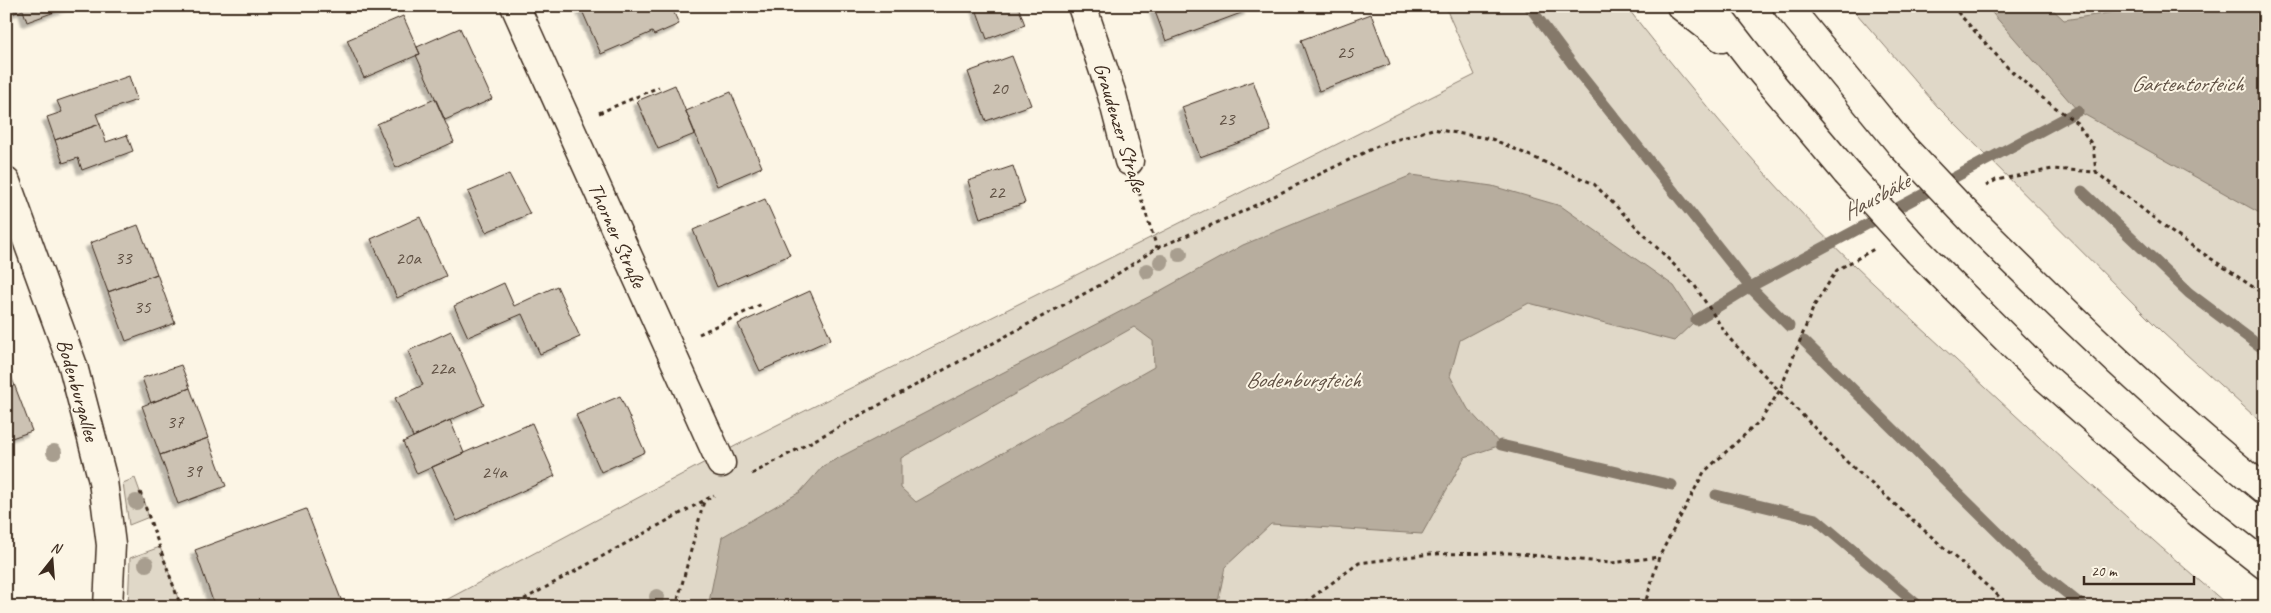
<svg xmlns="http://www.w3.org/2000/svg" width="2271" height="613" viewBox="0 0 2271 613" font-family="Caveat,sans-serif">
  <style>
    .green { fill: #e0d8c8; stroke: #8e8173 }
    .water { fill: #b7ad9e; stroke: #85796b; fill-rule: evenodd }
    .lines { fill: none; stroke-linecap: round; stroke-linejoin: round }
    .stream { stroke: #85796b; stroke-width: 11 }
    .building { fill: #ccc2b3; stroke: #3b2a1e; filter: url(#shadow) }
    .minor-casing { stroke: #3b2a1e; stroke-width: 31 }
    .motorway-casing { stroke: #3b2a1e; stroke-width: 31 }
    .path { stroke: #3b2a1e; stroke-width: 3; stroke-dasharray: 4 4; stroke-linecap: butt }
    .minor { stroke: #fcf5e5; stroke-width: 28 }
    .motorway { stroke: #fcf5e5; stroke-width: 28 }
    .motorway-bridge-casing { stroke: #3b2a1e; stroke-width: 31; stroke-linecap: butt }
    .motorway-bridge { stroke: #fcf5e5; stroke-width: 28 }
    .tree { fill: #a89e8f }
    .labels { text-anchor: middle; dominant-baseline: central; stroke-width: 4; stroke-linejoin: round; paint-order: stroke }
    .number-label { font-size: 19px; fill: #5f5043 }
    .street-label { font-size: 21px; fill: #3b2a1e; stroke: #fcf5e5 }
    .water-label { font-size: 22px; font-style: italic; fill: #605144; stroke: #fcf5e5 }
  </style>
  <defs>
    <filter id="shadow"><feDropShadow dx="-4.5" dy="4.5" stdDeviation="1" flood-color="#0004"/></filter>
  </defs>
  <rect width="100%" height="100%" fill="#fcf5e5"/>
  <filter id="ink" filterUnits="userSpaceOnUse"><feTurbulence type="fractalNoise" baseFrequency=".02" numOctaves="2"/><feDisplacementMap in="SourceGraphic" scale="10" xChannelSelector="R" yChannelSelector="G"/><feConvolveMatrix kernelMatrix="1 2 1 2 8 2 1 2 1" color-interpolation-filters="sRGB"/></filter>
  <g filter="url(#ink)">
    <path class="green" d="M1445 6H1626C1676 70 1728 133 1783 193 1837 252 1898 306 1956 360 2046 444 2136 527 2230 607H433L739 444 1475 75Z
      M1850 6H2265V426L2163 333 1937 106Z
      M135 478 149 517 129 525 123 483Z
      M160 547 181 607H128L130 558Z"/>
    <path class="water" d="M1986 6H2049L2064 20 2152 6H2265V216L2078 111Z
      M1412 175 1492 186 1561 206 1674 286 1696 320 1674 341 1529 303 1460 340 1450 376 1468 409 1501 445 1465 457 1422 534 1271 524 1225 567 1217 607H708L722 537 800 492 823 466 1158 292 1243 245ZM1134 327 1153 341 1154 367 916 502 901 488V458Z"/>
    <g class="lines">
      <path class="stream" d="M1529 6 1576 69 1750 287 1789 326
        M2082 191 2189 293 2265 350
        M1696 320 1750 287 2078 111
        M1804 341 2030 564 2084 607
        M1501 445 1672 485
        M1716 495 1816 519 1920 607"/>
    </g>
    <path class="building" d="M6 6H71L27 22 23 10 9 15Z
      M580 6H671L679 24 654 35 652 32 601 54Z
      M975 6H1018L1025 25 987 39Z
      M1153 6H1247L1249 10 1166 41Z
      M1371 14 1390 64 1319 91 1301 40Z
      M403 16 420 54 364 78 347 40Z
      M460 28 492 99 445 120 416 55 420 54 417 47Z
      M1012 56 1031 105 986 121 968 72Z
      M129 76 137 100 96 114 100 124 55 140 47 117 62 112 57 101Z
      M1253 81 1271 131 1200 157 1182 107Z
      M675 85 695 134 658 149 637 101Z
      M731 92 762 167 717 186 686 111Z
      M435 99 454 142 396 168 377 124Z
      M100 124 106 142 127 135 133 151 82 170 78 158 63 163 55 140Z
      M1013 166 1025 203 980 218 968 181Z
      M509 174 530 214 486 232 468 192Z
      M765 199 790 255 717 287 693 230Z
      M420 217 446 276 397 298 371 239Z
      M138 225 157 274 108 292 90 243Z
      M157 274 175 323 126 341 108 292Z
      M504 283 514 306 557 286 580 337 540 354 522 314 468 337 454 306Z
      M810 291 831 339 760 371 738 324Z
      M451 331 484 405 413 437 395 398 423 385 408 351Z
      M181 365 190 388 151 403 142 378Z
      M11 376 32 431 6 440V377Z
      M190 388 208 438 160 455 142 406Z
      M620 396 645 452 601 472 576 415Z
      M450 420 464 453 417 474 403 442Z
      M532 423 555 476 457 521 432 467Z
      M208 438 226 486 178 504 160 455Z
      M306 509 344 607H215L195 550Z"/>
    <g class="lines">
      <defs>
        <path id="minor" d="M515 6 721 463
          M1082 6 1112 95 1129 161
          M6 182 73 366 103 481 111 545 108 607"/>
        <path id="motorway" d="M1681 6 1722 38
          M1710 6 1755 64 1846 172
          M1787 6 1901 145
          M1974 222C2068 315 2162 407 2265 490
          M1919 252 2045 377 2200 514 2265 565"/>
      </defs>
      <use href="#minor" class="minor-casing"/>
      <use href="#motorway" class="motorway-casing"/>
      <path class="path" d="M1952 6 2008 68 2045 100 2077 123 2093 146 2096 172
        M599 113 659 87
        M1986 186 1996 180 2053 169 2096 172 2170 231 2265 295
        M1139 192 1157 248
        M699 334 762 304
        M752 474 1102 284 1157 248 1235 215 1382 144 1433 129 1492 139 1594 184 1695 286 1728 337 1847 462 2011 607
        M140 492 181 607
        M510 607 714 495
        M676 607 704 501
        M1299 607 1359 563 1430 554 1510 553 1611 563 1659 557
        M1644 607 1659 557 1704 472 1761 420 1780 390 1814 306 1837 270 1874 249"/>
      <use href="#minor" class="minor"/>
      <use href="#motorway" class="motorway"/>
      <defs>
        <path id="motorway-bridge" d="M1901 145 1974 222
          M1846 172 1919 252"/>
      </defs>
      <use href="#motorway-bridge" class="motorway-bridge-casing"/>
      <use href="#motorway-bridge" class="motorway-bridge"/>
    </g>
    <g class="tree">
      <circle cx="1180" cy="254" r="8"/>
      <circle cx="1161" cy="262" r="8"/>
      <circle cx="1147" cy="271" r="8"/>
      <circle cx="54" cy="452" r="8"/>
      <circle cx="136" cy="502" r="8"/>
      <circle cx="146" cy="564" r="8"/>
      <circle cx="657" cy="597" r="8"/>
    </g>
  </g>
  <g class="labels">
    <g class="number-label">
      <text x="1345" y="52">25</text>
      <text x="999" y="88">20</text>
      <text x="1226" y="119">23</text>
      <text x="996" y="192">22</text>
      <text x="123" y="258">33</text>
      <text x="408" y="258">20a</text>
      <text x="142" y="307">35</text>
      <text x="442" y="368">22a</text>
      <text x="175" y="422">37</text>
      <text x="193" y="471">39</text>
      <text x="494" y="472">24a</text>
    </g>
    <g class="street-label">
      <text transform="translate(1120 127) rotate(73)">Graudenzer Straße</text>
      <text transform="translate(617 235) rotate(66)">Thorner Straße</text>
      <text transform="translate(78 390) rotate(74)">Bodenburgallee</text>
    </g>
    <g class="water-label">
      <text x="2187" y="84">Gartentorteich</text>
      <text transform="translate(1876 197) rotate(-28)">Hausbäke</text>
      <text x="1303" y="380">Bodenburgteich</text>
    </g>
  </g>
  <rect width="2271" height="613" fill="none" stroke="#fcf5e5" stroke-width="25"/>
  <rect x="12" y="12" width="2246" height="588" fill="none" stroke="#3b2a1e" stroke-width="2" filter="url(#ink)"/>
  <g transform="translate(52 560) rotate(17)" stroke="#fcf5e5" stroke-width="4" paint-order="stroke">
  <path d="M0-4L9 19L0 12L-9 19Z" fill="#3b2a1e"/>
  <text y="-8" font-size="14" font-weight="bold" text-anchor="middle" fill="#3b2a1e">N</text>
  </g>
  <path d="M2084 576v8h110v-8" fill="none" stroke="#3b2a1e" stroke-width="2.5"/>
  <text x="2091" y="576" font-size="15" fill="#3b2a1e" stroke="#fcf5e5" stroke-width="4" paint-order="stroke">20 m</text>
</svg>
